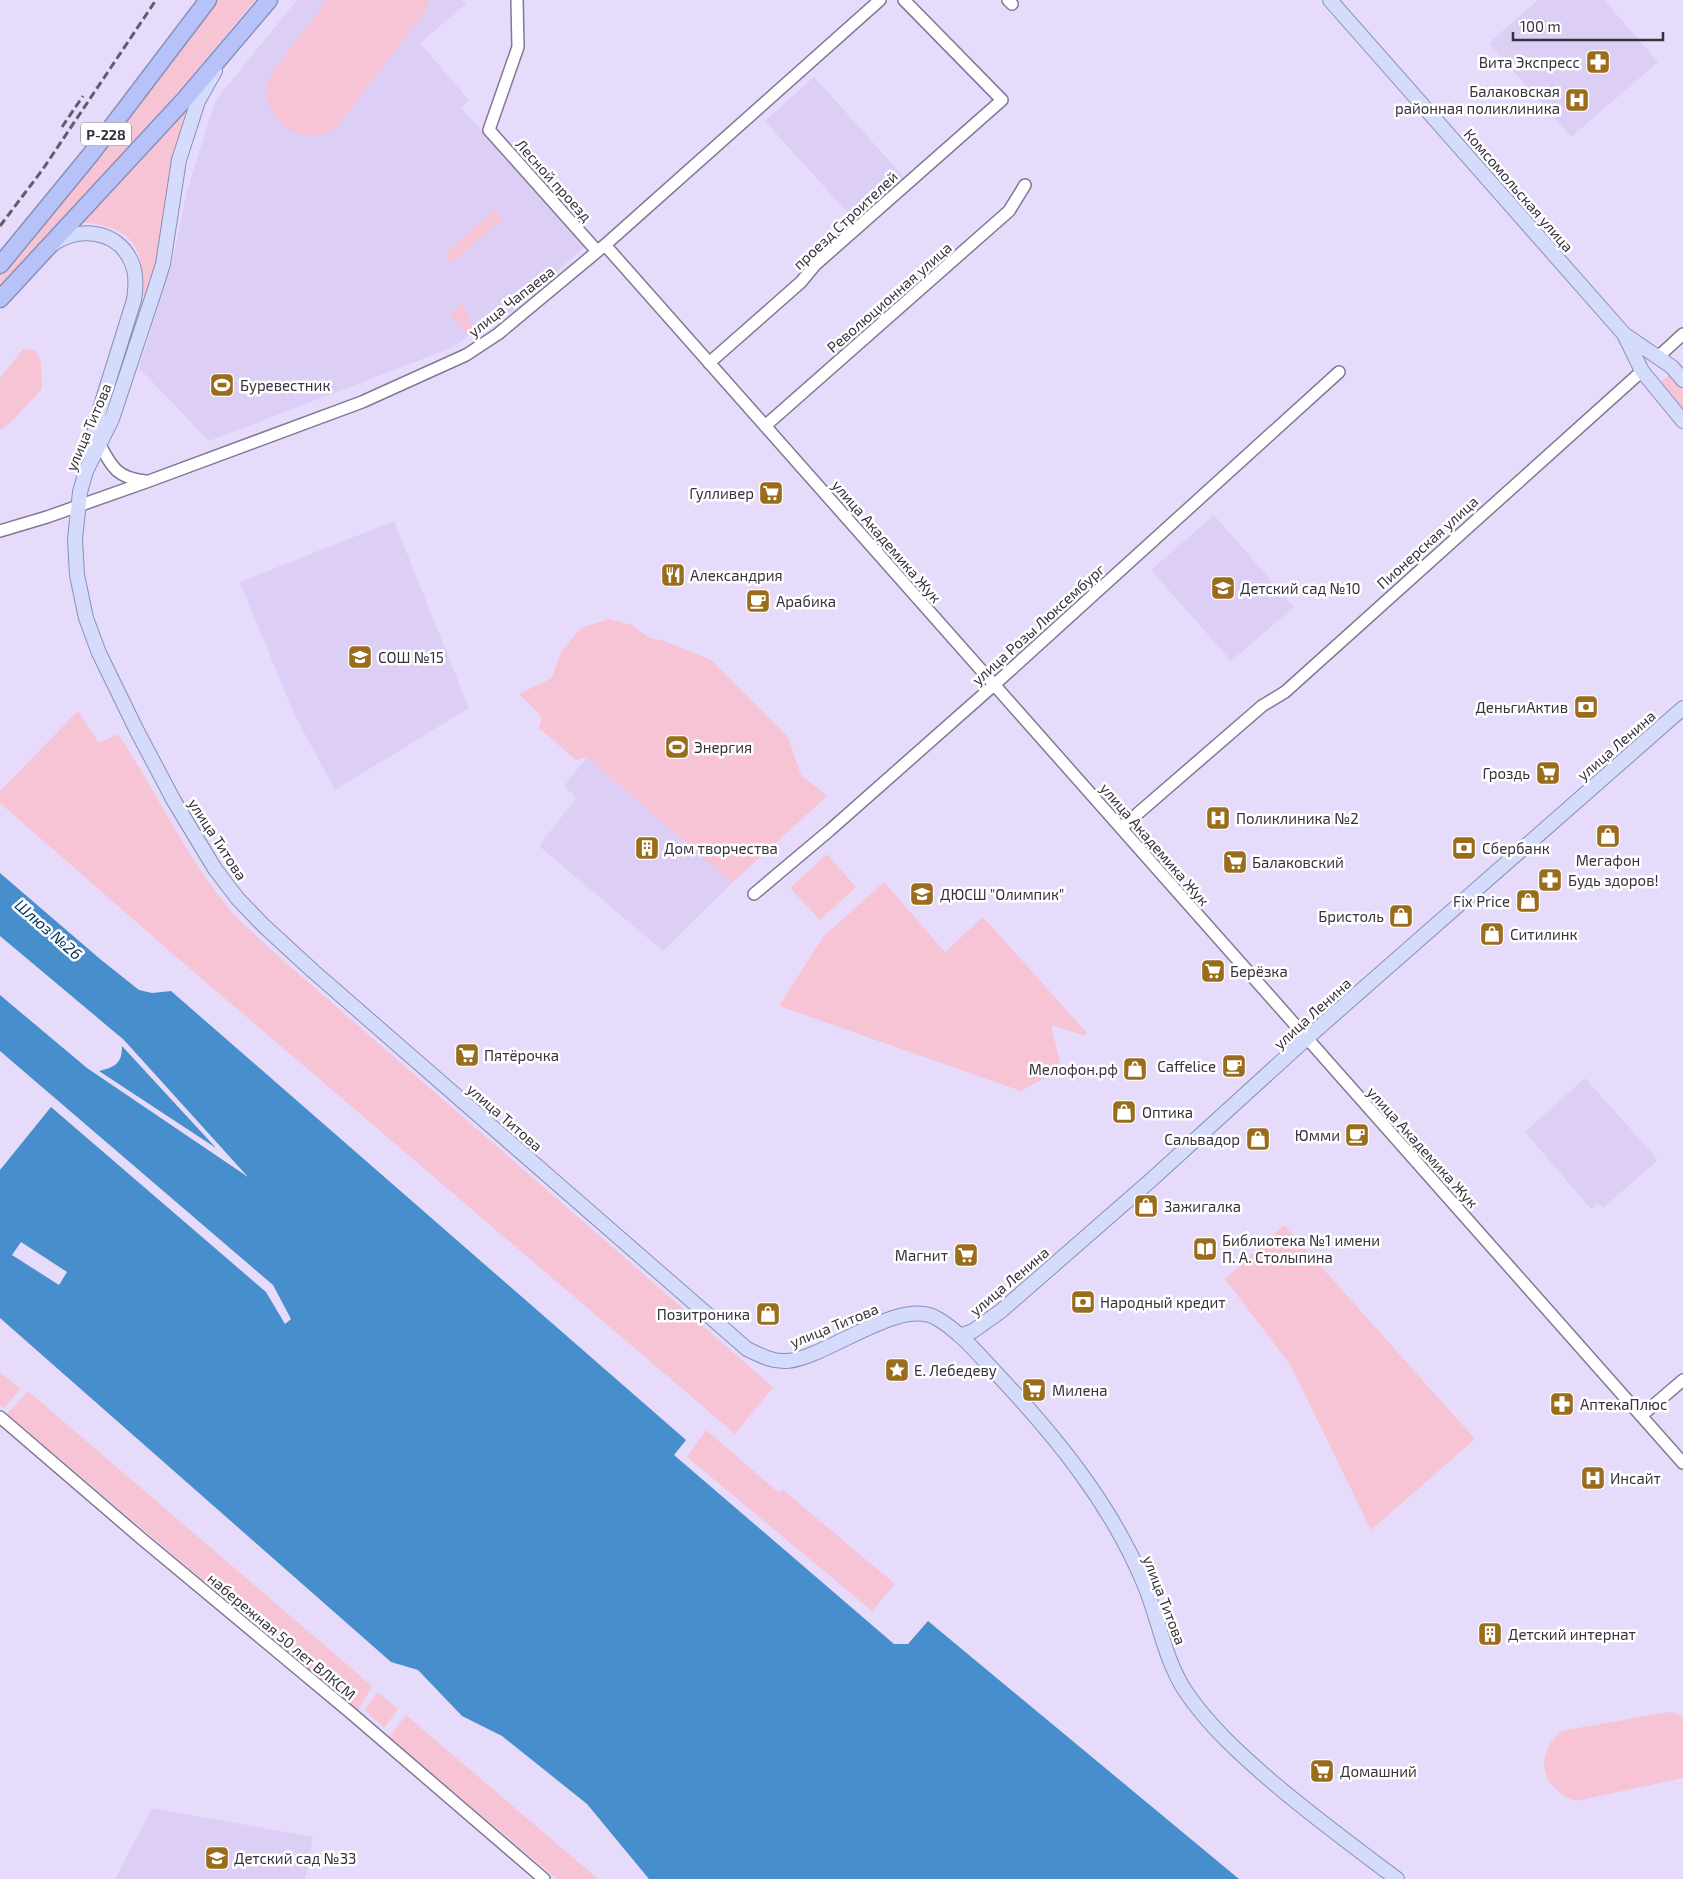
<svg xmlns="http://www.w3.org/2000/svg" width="1683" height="1879" viewBox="0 0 1683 1879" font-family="'Exo 2',sans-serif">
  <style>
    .built { fill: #dccef5 }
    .green { fill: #f6c4d5 }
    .water { fill: #478ecc }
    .pier { fill: #e7dbfb }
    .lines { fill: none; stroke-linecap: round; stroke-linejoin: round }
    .minor-casing { stroke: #827895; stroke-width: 14 }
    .major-casing { stroke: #8a90b7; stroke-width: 16 }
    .highway-casing { stroke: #8a90b7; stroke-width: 19 }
    .minor { stroke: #fff; stroke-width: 11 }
    .major { stroke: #d4dbfb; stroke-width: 14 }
    .highway { stroke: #b7c3f8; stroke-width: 16 }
    .rail { stroke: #615b6c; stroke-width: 3; stroke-dasharray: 8 4; stroke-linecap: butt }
    .labels { text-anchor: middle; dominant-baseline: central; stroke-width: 5; stroke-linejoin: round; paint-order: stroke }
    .shield { fill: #fff; stroke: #727078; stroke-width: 1 }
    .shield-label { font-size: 14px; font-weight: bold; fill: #36323e }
    .poi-label { font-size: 15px; fill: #36323e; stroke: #fff; text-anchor: start }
    .street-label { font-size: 15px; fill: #36323e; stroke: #fff }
    .water-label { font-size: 16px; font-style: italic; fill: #00375f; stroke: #fff }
  </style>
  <rect width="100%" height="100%" fill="#e7dbfb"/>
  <path class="built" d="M297 0H462L466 4 420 43 469 100 461 108 586 245 512 311 487 330 479 328 451 348 209 441 139 368 173 259 186 195 215 101Z
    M1538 0H1604L1658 62 1571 137 1489 43Z
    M814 77 904 177 855 221 765 121Z
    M1214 515 1294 607 1231 661 1151 570Z
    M394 521 469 708 335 790 294 714 240 582Z
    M587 757 732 883 663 951 539 846 576 798 564 786Z
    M1585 1078 1658 1160 1603 1208 1598 1203 1591 1209 1525 1132Z
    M152 1808 313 1837 305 1879H115Z"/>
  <path class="green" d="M217 0H255L178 92 0 287V275Z
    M327 0H428L427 9 336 128 322 135 305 136 285 128 270 109 266 92 270 75Z
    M186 110 175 152 156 263 146 298 142 296C145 245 132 227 81 222Z
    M495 210 503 219 452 263 444 254Z
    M463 303 474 332 469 336 450 315Z
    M23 349 35 350 41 362 42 389 12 421 0 430V378Z
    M1669 375H1672L1683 387V412L1661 386V382Z
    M609 619 632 625 648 637 664 641 711 660 788 737 801 775 827 796 732 883 587 757 576 760 539 728 542 717 519 694 552 678 561 652 581 628Z
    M78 711 99 743 118 734C157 792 186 858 231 911 245 927 263 941 278 956L773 1387 735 1434 174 955 0 803V791Z
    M827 854 856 887 820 920 790 888Z
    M884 882 945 952 983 917 1087 1033 1085 1036 1051 1025 1060 1062 1048 1076 1021 1091 779 1006 823 937Z
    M1284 1225 1475 1439 1371 1530 1291 1366 1225 1279Z
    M0 1372 20 1389 4 1408 0 1405Z
    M28 1391 372 1686 358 1711 7 1414Z
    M706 1430 779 1493 782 1489 895 1584 872 1611 687 1457Z
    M377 1692 398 1709 384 1728 365 1710Z
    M1669 1712 1683 1716V1778L1576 1801C1541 1789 1533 1756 1561 1731Z
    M406 1715 598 1879H557L389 1737Z"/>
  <path class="water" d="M0 873 100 959 139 990 152 993 171 991 686 1440 674 1455 894 1644H908L928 1621 1239 1879H649L587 1804 502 1736 462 1716 418 1670 391 1662 0 1318V1170L51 1107 266 1292 285 1324 291 1319 273 1285 0 1051V995L87 1068 248 1177 124 1040 0 936Z
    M122 1046 216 1148 99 1071C115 1067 122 1064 122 1046Z"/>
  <path class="pier" d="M21 1242 67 1272 59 1285 12 1255Z"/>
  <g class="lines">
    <defs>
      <path id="minor" d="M517 0 518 47 489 130 597 251
        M1008 0 1012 4
        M605 245 1683 1463
        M1658 357 1683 334
        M709 363 801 282 815 265 1002 100 904 0
        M765 426 1009 211 1025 185
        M100 445C112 468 118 478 145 481
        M0 531 47 517 149 481 362 402 466 355 498 334 605 245 880 0
        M1121 828 1262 706 1285 692 1642 371
        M754 894 830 830 994 685 1339 372
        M1641 1416 1683 1380
        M0 1417 142 1539 351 1713 544 1879"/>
      <path id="major" d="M1330 0 1624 334 1672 367 1683 380
        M215 71 198 101 179 160 163 264 156 286 112 419 86 471 80 492 75 539 77 575 86 618 99 653 136 729 174 801 215 869 238 899 264 926 313 971 747 1349C760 1355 772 1362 787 1361 827 1358 901 1295 938 1319 960 1332 979 1355 997 1374 1056 1437 1112 1505 1145 1586 1159 1620 1165 1661 1186 1692 1209 1726 1239 1753 1270 1780 1311 1815 1354 1847 1397 1879
        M53 244C79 226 117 230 131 261 137 273 136 287 134 300L99 412 90 453
        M1624 334 1642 371 1683 421
        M960 1336 973 1331 1001 1311 1150 1181 1307 1038 1683 708"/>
      <path id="highway" d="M0 265 91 154 208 0
        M0 299 185 99 269 0"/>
    </defs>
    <use href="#minor" class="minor-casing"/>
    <use href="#major" class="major-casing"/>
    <use href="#highway" class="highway-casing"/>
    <use href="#minor" class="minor"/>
    <use href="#major" class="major"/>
    <use href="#highway" class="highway"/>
    <path class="rail" d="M62 127 83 96
      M0 226 43 169 156 0"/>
  </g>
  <defs>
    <symbol id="pharmacy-square" viewBox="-11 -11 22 22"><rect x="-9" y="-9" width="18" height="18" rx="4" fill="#9a6d1d" stroke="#fff"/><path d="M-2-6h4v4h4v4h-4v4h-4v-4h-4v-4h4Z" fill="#fff"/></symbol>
    <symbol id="hospital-square" viewBox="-11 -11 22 22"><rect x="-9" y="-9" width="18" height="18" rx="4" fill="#9a6d1d" stroke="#fff"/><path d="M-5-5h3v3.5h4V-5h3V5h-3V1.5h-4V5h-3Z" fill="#fff"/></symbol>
    <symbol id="stadium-square" viewBox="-11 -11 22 22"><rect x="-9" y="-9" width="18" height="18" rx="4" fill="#9a6d1d" stroke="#fff"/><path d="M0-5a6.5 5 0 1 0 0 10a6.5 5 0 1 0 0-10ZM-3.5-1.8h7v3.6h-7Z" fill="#fff"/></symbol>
    <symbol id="supermarket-square" viewBox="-11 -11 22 22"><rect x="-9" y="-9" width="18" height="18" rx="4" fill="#9a6d1d" stroke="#fff"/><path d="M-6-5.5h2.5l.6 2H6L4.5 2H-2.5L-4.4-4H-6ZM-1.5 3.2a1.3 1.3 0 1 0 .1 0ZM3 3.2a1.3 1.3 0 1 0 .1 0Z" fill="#fff"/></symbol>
    <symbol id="restaurant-square" viewBox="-11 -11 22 22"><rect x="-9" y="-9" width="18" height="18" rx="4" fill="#9a6d1d" stroke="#fff"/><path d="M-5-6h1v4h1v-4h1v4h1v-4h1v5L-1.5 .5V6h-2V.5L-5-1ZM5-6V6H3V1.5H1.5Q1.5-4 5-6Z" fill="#fff"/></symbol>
    <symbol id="school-square" viewBox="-11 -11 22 22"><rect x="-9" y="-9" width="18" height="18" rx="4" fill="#9a6d1d" stroke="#fff"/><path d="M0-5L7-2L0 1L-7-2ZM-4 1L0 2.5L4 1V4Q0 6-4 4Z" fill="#fff"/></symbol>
    <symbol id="cafe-square" viewBox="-11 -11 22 22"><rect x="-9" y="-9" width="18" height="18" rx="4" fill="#9a6d1d" stroke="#fff"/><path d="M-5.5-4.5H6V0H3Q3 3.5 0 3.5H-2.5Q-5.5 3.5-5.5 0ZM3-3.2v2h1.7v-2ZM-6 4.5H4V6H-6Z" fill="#fff"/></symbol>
    <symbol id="bank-square" viewBox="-11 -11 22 22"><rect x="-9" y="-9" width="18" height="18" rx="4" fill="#9a6d1d" stroke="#fff"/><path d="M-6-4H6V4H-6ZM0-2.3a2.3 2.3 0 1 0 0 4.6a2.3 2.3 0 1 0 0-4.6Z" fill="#fff"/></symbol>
    <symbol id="shop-square" viewBox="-11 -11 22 22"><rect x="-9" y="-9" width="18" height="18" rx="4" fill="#9a6d1d" stroke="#fff"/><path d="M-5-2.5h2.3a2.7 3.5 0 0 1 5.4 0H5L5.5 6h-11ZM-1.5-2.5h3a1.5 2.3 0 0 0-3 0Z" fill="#fff"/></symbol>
    <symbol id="building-square" viewBox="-11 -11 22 22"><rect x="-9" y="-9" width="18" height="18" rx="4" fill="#9a6d1d" stroke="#fff"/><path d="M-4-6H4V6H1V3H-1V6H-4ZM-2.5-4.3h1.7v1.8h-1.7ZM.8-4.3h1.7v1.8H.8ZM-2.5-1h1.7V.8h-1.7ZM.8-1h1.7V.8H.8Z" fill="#fff"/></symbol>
    <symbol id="library-square" viewBox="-11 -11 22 22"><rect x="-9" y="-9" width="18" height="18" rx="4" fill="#9a6d1d" stroke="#fff"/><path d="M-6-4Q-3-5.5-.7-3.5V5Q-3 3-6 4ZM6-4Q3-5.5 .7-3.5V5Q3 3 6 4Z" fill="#fff"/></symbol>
    <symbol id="sight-square" viewBox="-11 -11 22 22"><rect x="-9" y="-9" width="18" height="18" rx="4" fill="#9a6d1d" stroke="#fff"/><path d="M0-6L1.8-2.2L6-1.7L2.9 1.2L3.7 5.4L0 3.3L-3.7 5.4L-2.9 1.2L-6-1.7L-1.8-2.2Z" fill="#fff"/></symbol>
  </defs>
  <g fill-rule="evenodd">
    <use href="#pharmacy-square" x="1584" y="48" width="28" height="28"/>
    <use href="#hospital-square" x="1563" y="86" width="28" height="28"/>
    <use href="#stadium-square" x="208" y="371" width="28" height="28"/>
    <use href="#supermarket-square" x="757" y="479" width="28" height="28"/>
    <use href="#restaurant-square" x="659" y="561" width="28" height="28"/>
    <use href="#school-square" x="1209" y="574" width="28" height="28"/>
    <use href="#cafe-square" x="744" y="587" width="28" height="28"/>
    <use href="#school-square" x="346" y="643" width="28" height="28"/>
    <use href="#bank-square" x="1572" y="693" width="28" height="28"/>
    <use href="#stadium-square" x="663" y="733" width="28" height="28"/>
    <use href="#supermarket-square" x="1534" y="759" width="28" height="28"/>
    <use href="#hospital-square" x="1204" y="804" width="28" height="28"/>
    <use href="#shop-square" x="1594" y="822" width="28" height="28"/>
    <use href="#building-square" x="633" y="834" width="28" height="28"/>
    <use href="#bank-square" x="1450" y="834" width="28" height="28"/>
    <use href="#supermarket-square" x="1221" y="848" width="28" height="28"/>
    <use href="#pharmacy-square" x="1536" y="866" width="28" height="28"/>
    <use href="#school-square" x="908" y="880" width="28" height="28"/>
    <use href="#shop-square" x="1514" y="887" width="28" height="28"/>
    <use href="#shop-square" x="1387" y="902" width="28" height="28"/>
    <use href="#shop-square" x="1478" y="920" width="28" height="28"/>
    <use href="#supermarket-square" x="1199" y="957" width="28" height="28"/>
    <use href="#supermarket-square" x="453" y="1041" width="28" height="28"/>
    <use href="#cafe-square" x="1220" y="1052" width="28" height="28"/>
    <use href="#shop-square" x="1121" y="1055" width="28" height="28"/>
    <use href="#shop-square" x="1110" y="1098" width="28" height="28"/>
    <use href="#cafe-square" x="1343" y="1121" width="28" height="28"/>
    <use href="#shop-square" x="1244" y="1125" width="28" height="28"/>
    <use href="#shop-square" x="1132" y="1192" width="28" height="28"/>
    <use href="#library-square" x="1191" y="1235" width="28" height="28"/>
    <use href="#supermarket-square" x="952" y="1241" width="28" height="28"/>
    <use href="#bank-square" x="1069" y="1288" width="28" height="28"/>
    <use href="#shop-square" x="754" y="1300" width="28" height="28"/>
    <use href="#sight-square" x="883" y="1356" width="28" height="28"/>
    <use href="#supermarket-square" x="1020" y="1376" width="28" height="28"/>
    <use href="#pharmacy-square" x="1548" y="1390" width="28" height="28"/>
    <use href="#hospital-square" x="1579" y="1464" width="28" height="28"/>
    <use href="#building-square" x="1476" y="1620" width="28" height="28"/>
    <use href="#supermarket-square" x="1308" y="1757" width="28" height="28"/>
    <use href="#school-square" x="203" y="1844" width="28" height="28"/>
  </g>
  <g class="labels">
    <rect class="shield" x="81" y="122.5" width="50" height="23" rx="4"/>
    <g class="shield-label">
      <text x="106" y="134">Р-228</text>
    </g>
    <g class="poi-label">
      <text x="1580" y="62" text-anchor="end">Вита Экспресс</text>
      <text x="1560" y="91" text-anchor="end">Балаковская<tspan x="1560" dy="17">районная поликлиника</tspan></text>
      <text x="240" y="385">Буревестник</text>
      <text x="754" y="493" text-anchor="end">Гулливер</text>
      <text x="690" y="575">Александрия</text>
      <text x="1240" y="588">Детский сад №10</text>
      <text x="776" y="601">Арабика</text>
      <text x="378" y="657">СОШ №15</text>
      <text x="1568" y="707" text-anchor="end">ДеньгиАктив</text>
      <text x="694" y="747">Энергия</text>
      <text x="1530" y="773" text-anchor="end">Гроздь</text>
      <text x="1236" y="818">Поликлиника №2</text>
      <text x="664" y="848">Дом творчества</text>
      <text x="1482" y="848">Сбербанк</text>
      <text x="1608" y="860" text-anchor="middle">Мегафон</text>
      <text x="1252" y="862">Балаковский</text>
      <text x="1568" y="880">Будь здоров!</text>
      <text x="940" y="894">ДЮСШ "Олимпик"</text>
      <text x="1510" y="901" text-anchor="end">Fix Price</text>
      <text x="1384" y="916" text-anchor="end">Бристоль</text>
      <text x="1510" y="934">Ситилинк</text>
      <text x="1230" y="971">Берёзка</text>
      <text x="484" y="1055">Пятёрочка</text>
      <text x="1216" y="1066" text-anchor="end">Caffelice</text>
      <text x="1118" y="1069" text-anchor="end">Мелофон.рф</text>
      <text x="1142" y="1112">Оптика</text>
      <text x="1340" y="1135" text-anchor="end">Юмми</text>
      <text x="1240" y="1139" text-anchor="end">Сальвадор</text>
      <text x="1164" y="1206">Зажигалка</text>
      <text x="1222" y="1240">Библиотека №1 имени<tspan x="1222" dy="17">П. А. Столыпина</tspan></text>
      <text x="948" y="1255" text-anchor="end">Магнит</text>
      <text x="1100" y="1302">Народный кредит</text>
      <text x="750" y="1314" text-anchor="end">Позитроника</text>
      <text x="914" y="1370">Е. Лебедеву</text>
      <text x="1052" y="1390">Милена</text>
      <text x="1580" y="1404">АптекаПлюс</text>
      <text x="1610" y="1478">Инсайт</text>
      <text x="1508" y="1634">Детский интернат</text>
      <text x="1340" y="1771">Домашний</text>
      <text x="234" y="1858">Детский сад №33</text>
    </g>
    <g class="street-label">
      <text transform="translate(554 180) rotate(48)">Лесной проезд</text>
      <text transform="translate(1519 190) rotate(49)">Комсомольская улица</text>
      <text transform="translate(845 220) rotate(-43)">проезд Строителей</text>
      <text transform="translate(889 297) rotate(-41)">Революционная улица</text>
      <text transform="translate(511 301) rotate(-38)">улица Чапаева</text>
      <text transform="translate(88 427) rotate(-67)">улица Титова</text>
      <text transform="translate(887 541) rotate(49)">улица Академика Жук</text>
      <text transform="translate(1427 542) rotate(-42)">Пионерская улица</text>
      <text transform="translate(1038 624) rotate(-42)">улица Розы Люксембург</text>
      <text transform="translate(1616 745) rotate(-41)">улица Ленина</text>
      <text transform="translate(218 839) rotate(57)">улица Титова</text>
      <text transform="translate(1155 844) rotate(49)">улица Академика Жук</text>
      <text transform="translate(1312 1013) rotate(-42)">улица Ленина</text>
      <text transform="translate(505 1117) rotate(41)">улица Титова</text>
      <text transform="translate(1423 1147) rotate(48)">улица Академика Жук</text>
      <text transform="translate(1009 1281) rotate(-40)">улица Ленина</text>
      <text transform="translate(834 1325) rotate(-22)">улица Титова</text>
      <text transform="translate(1165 1600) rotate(69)">улица Титова</text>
      <text transform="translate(282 1636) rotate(40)">набережная 50 лет ВЛКСМ</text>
    </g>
    <g class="water-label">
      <text transform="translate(49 929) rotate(41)">Шлюз №26</text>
    </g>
  </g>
  <path d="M1513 32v8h150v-8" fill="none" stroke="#36323e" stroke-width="2.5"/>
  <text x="1520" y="32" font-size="15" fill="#36323e" stroke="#ffffff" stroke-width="4" paint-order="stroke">100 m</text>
</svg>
